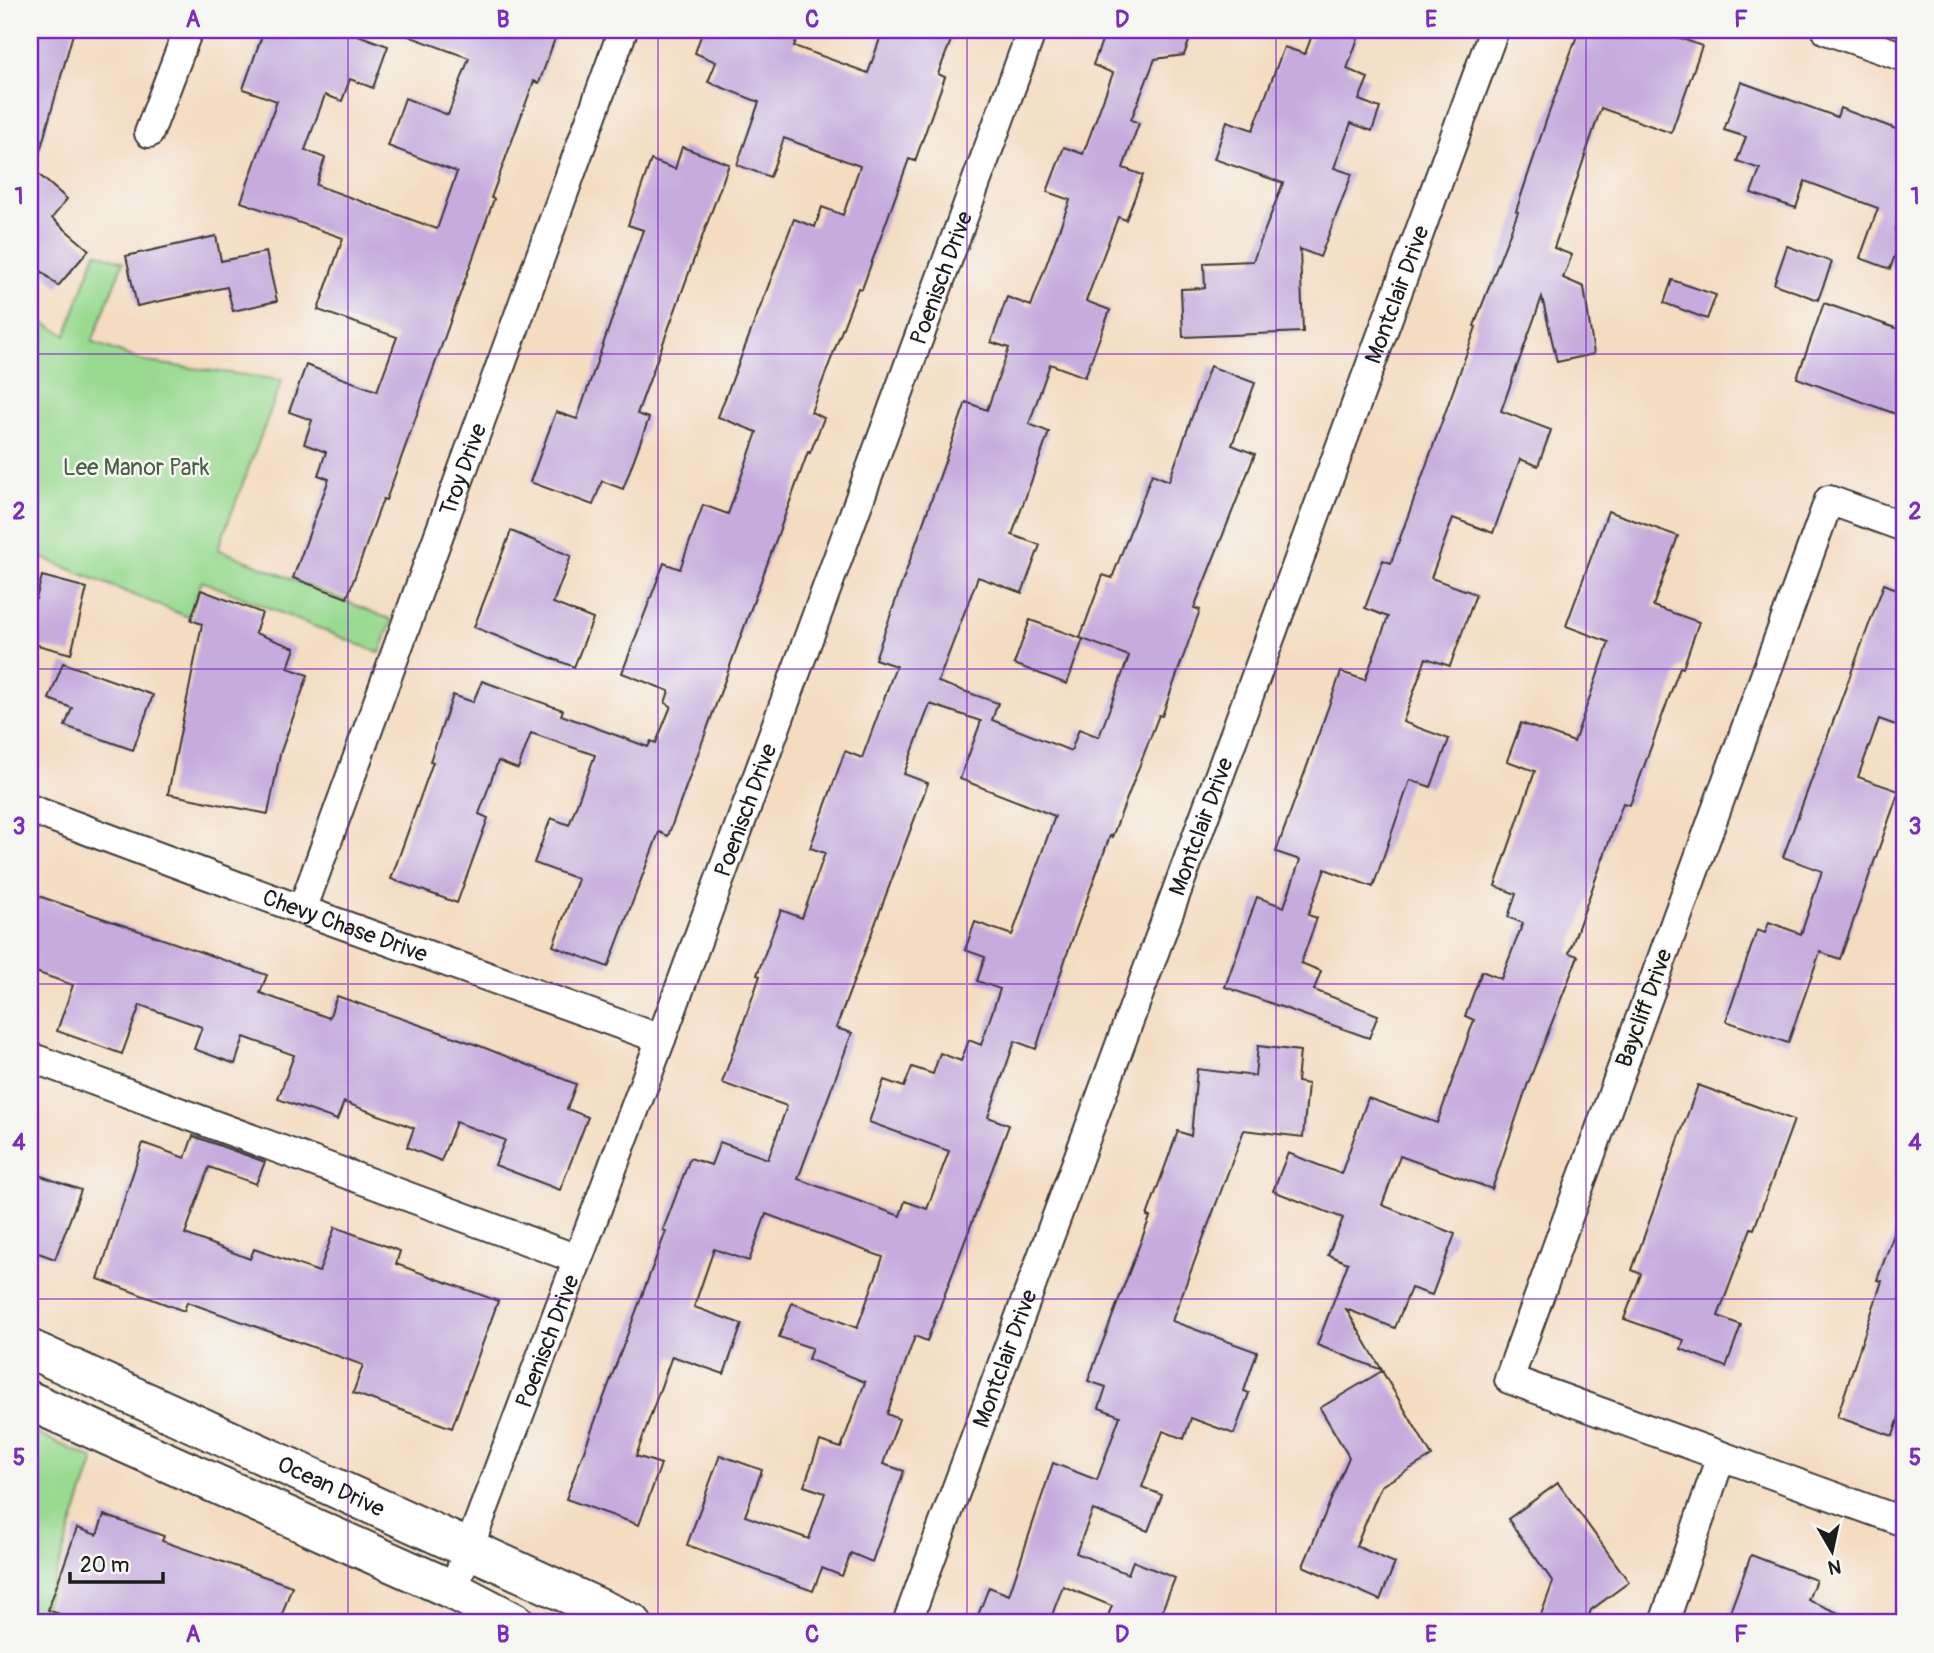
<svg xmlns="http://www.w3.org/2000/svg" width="1934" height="1653" viewBox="0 0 1934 1653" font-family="Pangolin,sans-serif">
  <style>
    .green { fill: #99da91; stroke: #5a7b56; stroke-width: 2 }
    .building { fill: #c5acdd; fill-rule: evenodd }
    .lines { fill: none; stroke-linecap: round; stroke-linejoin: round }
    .minor-casing { stroke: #3c3935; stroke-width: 32 }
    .primary-casing { stroke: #3c3935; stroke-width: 42 }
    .minor { stroke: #fff; stroke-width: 28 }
    .primary { stroke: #fff; stroke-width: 38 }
    .grid { fill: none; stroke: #7b2cbf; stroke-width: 2; stroke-opacity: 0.55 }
    .labels { text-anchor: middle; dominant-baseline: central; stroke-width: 5; stroke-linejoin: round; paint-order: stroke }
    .street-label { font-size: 23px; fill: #1c1c1c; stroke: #f6f6f2 }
    .park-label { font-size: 23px; fill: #485e45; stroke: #f6f6f2 }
    .neatline { fill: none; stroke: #7b2cbf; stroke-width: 2.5 }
    .grid-label { font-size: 23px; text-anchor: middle; font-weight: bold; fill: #7b2cbf }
  </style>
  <rect width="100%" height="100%" fill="#f6f6f2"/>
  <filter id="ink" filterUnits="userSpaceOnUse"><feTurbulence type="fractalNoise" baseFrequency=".0143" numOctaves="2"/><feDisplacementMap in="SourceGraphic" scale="14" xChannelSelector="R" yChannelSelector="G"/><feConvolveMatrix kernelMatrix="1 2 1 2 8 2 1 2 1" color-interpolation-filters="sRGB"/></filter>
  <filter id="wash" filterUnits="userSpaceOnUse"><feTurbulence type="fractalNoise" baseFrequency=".00686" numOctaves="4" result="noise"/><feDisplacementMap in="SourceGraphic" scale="28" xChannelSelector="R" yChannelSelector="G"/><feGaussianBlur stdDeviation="1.57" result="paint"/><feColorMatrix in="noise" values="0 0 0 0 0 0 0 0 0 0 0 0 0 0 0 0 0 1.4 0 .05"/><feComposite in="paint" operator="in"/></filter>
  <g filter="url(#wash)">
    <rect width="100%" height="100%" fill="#f4dcc1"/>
    <path class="green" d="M96 252 123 262 92 342 146 362 282 380 218 549 392 620 380 653 202 581 188 617 30 553V315L66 335Z
      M30 1431 94 1459 40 1623H30Z"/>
    <g id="blocks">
      <path class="building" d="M30 30H74L37 162 30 161Z
        M264 30H344L388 46 373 88 350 79 342 101 325 95 305 150 325 158 316 185 437 229 457 172 388 146 405 98 448 115 469 58 400 33 401 30H558L539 83 534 81 491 198 494 199 420 406 386 500 383 499 347 598 293 578 329 479 318 475 326 452 304 444 312 420 289 412 306 365 377 391 397 337 318 310 343 238 241 202 277 101 243 89Z
        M703 30H800L794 46 868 73 883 30H955L938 74 945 77 915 161 909 159 862 289 858 288 811 412 824 418 810 453 808 452 668 836 659 832 608 967 553 946 578 879 534 863 551 818 569 825 595 755 531 733 518 769 498 761 479 814 488 818 457 903 391 879 433 762 430 761 453 695 473 702 482 681 563 710 561 715 648 747 651 741 656 743 671 706 665 703 669 691 622 673 664 563 680 569 703 505 728 514 757 432 718 417 794 219 815 227 822 207 843 215 860 166 784 138 770 177 737 165 759 102 708 82 716 62 695 53Z
        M1106 30H1193L1184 55 1155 59 1131 120 1139 123 1123 168 1143 175 1126 220 1118 217 1086 301 1110 310 1085 377 1050 364 1029 424 1049 432 1012 535 1040 545 1022 593 978 577 938 682 998 703 992 720 1071 751 1079 729 1099 737 1129 656 1080 638 1103 575 1112 578 1152 474 1169 481 1210 366 1255 383 1232 445 1255 454 1194 608 1200 610 1162 716 1159 715 1112 837 1110 836 1067 954 1036 1049 1015 1041 988 1117 1009 1125 927 1341 915 1336 887 1414 899 1419 883 1464 904 1471 872 1562 851 1553 842 1576 822 1568 813 1591 687 1545 720 1455 762 1470 745 1516 809 1539 825 1493 804 1486 820 1441 841 1448 865 1382 808 1359 812 1348 779 1337 792 1303 857 1328 883 1257 766 1214 749 1261 714 1249 694 1307 742 1324 724 1374 672 1356 636 1456 661 1464 639 1525 566 1499 666 1231 663 1230 690 1158 711 1165 720 1142 768 1159 787 1106 722 1083 760 976 757 975 781 910 802 918 825 853 810 848 845 751 862 758 896 666 875 659 966 402 987 410 1009 348 991 342 1007 297 1031 306 1070 200 1047 192 1064 147 1083 154 1113 73 1093 65ZM930 704 981 721 960 779 1055 816 1012 935 975 922 965 950 985 957 977 981 1000 989 981 1045 969 1040 961 1061 940 1053 933 1074 912 1067 904 1087 884 1080 869 1122 949 1151 927 1209 905 1201 900 1216 798 1179 852 1033 836 1028 928 783 904 774Z
        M1314 30H1361L1347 69 1368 78 1359 100 1380 108 1372 131 1351 123 1334 168 1352 174 1320 257 1300 249 1303 332 1183 337 1181 289 1205 288 1204 263 1253 261 1283 183 1214 159 1227 121 1253 130 1284 47 1305 54Z
        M1579 30H1658L1702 46 1671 133 1601 108 1554 248 1572 255 1563 278 1584 287 1594 354 1557 362 1542 297 1501 411 1551 430 1538 466 1520 459 1493 533 1453 518 1431 578 1476 594 1450 666 1426 658 1403 722 1449 739 1431 787 1410 780 1373 887 1325 869 1308 915 1317 918 1301 963 1321 971 1314 990 1378 1015 1369 1038 1225 987 1257 897 1284 907 1300 860 1276 852 1341 672 1365 680 1388 617 1365 608 1383 560 1391 563 1476 327 1474 326 1518 212 1516 211 1547 118Z
        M1741 82 1837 117 1840 108 1904 132V217L1901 216 1895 230 1903 233 1890 269 1860 258 1878 208 1805 181 1796 208 1751 193 1760 169 1737 161 1746 137 1724 130Z
        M682 147 729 164 637 414 649 418 623 489 602 481 593 505 530 482 556 412 577 419 643 230 628 225 651 160 675 169Z
        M30 167 67 199 52 218 89 250 58 286 30 261Z
        M216 236 221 261 266 252 277 301 233 311 227 287 137 306 126 256Z
        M1787 246 1832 262 1818 300 1774 284Z
        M1672 280 1716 295 1707 319 1664 303Z
        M1824 303 1904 331V417L1797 378Z
        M1608 511 1678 536 1653 606 1699 622 1683 668 1680 667 1630 805 1623 803 1569 953 1578 956 1527 1086 1492 1189 1400 1156 1382 1205 1455 1234 1432 1295 1411 1288 1395 1328 1346 1309 1382 1370 1317 1345 1348 1263 1328 1255 1343 1218 1273 1191 1288 1153 1341 1174 1368 1098 1437 1123 1474 1020 1465 1016 1482 971 1501 979 1523 923 1508 917 1516 894 1495 886 1535 771 1507 761 1521 723 1574 742 1609 642 1566 626Z
        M511 531 571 556 553 603 593 619 574 667 474 627Z
        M42 576 87 588 71 654 30 643V597L36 599Z
        M1884 584 1904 592V728L1879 719 1858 777 1899 791 1840 959 1820 952 1788 1043 1726 1021 1757 930 1765 933 1769 922 1801 934 1822 871 1783 857Z
        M201 590 262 613 255 633 295 648 288 668 308 675 280 754 268 814 168 794 202 624 191 620Z
        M1030 620 1083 639 1067 684 1014 664Z
        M63 663 153 695 133 750 65 726 72 708 49 699Z
        M30 893 267 975 260 993 329 1018 337 996 480 1046 576 1084 567 1109 588 1117 560 1190 495 1165 505 1140 456 1122 441 1161 407 1147 414 1128 344 1102 337 1120 278 1099 294 1055 244 1037 235 1064 194 1049 202 1027 140 1005 122 1054 57 1031 73 985 30 970Z
        M1258 1046 1300 1051 1297 1082 1308 1084 1303 1137 1244 1130 1172 1321 1257 1352 1244 1391 1249 1393 1234 1434 1191 1418 1184 1439 1163 1431 1142 1487 1162 1495 1148 1531 1093 1510 1076 1553 1128 1574 1133 1561 1175 1578 1157 1623H1105L1112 1606 1063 1586 1049 1623H975L989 1587 1009 1595 1053 1463 1097 1480 1120 1416 1099 1408 1106 1387 1088 1381 1150 1217 1147 1216 1178 1131 1191 1136 1197 1069 1255 1076Z
        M1698 1085 1794 1120 1754 1229 1751 1228 1718 1316 1741 1325 1726 1367 1681 1349 1684 1340 1624 1319 1641 1274 1632 1270Z
        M193 1136 265 1162 256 1184 209 1167 185 1234 250 1259 254 1249 319 1272 335 1227 400 1251 396 1264 498 1301 452 1428 353 1393 363 1365 187 1302 184 1311 98 1279 143 1143 185 1158Z
        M30 1172 81 1190 55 1259 30 1250Z
        M1902 1213 1904 1214V1401L1893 1436 1837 1417 1882 1281 1877 1280Z
        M1382 1371 1432 1456 1381 1486 1356 1546 1395 1563 1380 1600 1303 1566 1349 1457 1320 1408Z
        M1558 1483 1629 1582 1591 1610 1586 1623H1538L1553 1582 1508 1519Z
        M104 1515 164 1536 162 1541 292 1586 279 1623H66L68 1617 48 1610 77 1528 97 1535Z
        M1751 1555 1816 1580 1808 1600 1862 1623H1726Z"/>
    </g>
  </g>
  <g filter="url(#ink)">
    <use href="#blocks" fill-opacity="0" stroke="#3c3935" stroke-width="2"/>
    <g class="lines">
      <defs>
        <g id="minor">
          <path d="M1826 30 1904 57"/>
          <path d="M149 133 188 30"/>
          <path d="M1904 527 1829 500 1509 1379 1904 1522"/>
          <path id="s1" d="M30 809 302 910 661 1039"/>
          <path id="s2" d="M302 910 623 30"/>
          <path d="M30 1057 577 1259"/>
          <path id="s3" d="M453 1590 661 1039 1032 30"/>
          <path id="s4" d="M907 1623 1494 30"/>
          <path d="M1664 1623 1721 1456"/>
        </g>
        <g id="primary">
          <path id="s5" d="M30 1349 632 1623"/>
          <path d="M30 1401 453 1590 516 1623"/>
        </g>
      </defs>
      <use href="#minor" class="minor-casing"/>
      <use href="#primary" class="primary-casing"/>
      <use href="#minor" class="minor"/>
      <use href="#primary" class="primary"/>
    </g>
  </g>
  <path class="grid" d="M348 30V1623M658 30V1623M967 30V1623M1276 30V1623M1586 30V1623M30 354H1904M30 669H1904M30 984H1904M30 1299H1904"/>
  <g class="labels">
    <g class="street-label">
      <text stroke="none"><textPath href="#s3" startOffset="1400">Poenisch Drive</textPath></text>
      <text stroke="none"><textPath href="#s4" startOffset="1416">Montclair Drive</textPath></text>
      <text stroke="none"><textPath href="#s2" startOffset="469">Troy Drive</textPath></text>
      <text stroke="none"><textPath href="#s3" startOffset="833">Poenisch Drive</textPath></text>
      <text stroke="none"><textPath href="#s4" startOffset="849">Montclair Drive</textPath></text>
      <text stroke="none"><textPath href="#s1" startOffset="336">Chevy Chase Drive</textPath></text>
      <text transform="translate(1644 1008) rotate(-70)">Baycliff Drive</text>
      <text stroke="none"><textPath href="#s3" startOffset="266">Poenisch Drive</textPath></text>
      <text stroke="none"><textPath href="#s4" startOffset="282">Montclair Drive</textPath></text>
      <text stroke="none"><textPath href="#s5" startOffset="331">Ocean Drive</textPath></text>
    </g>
    <g class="park-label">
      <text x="136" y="467">Lee Manor Park</text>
    </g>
  </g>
  <rect width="1934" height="1653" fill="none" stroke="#f6f6f2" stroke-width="77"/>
  <g transform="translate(1832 1551) rotate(171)" stroke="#f6f6f2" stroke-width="5" paint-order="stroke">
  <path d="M0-5L12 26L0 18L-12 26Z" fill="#1c1c1c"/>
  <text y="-10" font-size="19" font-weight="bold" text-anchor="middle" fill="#1c1c1c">N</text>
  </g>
  <path d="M70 1572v10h93v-10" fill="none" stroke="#1c1c1c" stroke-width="3.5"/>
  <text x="80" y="1572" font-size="21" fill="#1c1c1c" stroke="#f6f6f2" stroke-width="5" paint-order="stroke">20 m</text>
  <rect x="38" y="38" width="1858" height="1576" class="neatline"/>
  <g class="grid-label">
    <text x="193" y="27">A</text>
    <text x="503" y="27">B</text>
    <text x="812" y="27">C</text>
    <text x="1122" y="27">D</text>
    <text x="1431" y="27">E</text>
    <text x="1741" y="27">F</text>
    <text x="19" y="204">1</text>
    <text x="1915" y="204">1</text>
    <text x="19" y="519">2</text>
    <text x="1915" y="519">2</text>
    <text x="19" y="834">3</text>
    <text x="1915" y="834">3</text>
    <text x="19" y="1150">4</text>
    <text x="1915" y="1150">4</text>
    <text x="19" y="1465">5</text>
    <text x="1915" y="1465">5</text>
    <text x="193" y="1642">A</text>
    <text x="503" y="1642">B</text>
    <text x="812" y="1642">C</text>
    <text x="1122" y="1642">D</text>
    <text x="1431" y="1642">E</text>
    <text x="1741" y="1642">F</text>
  </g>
</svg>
